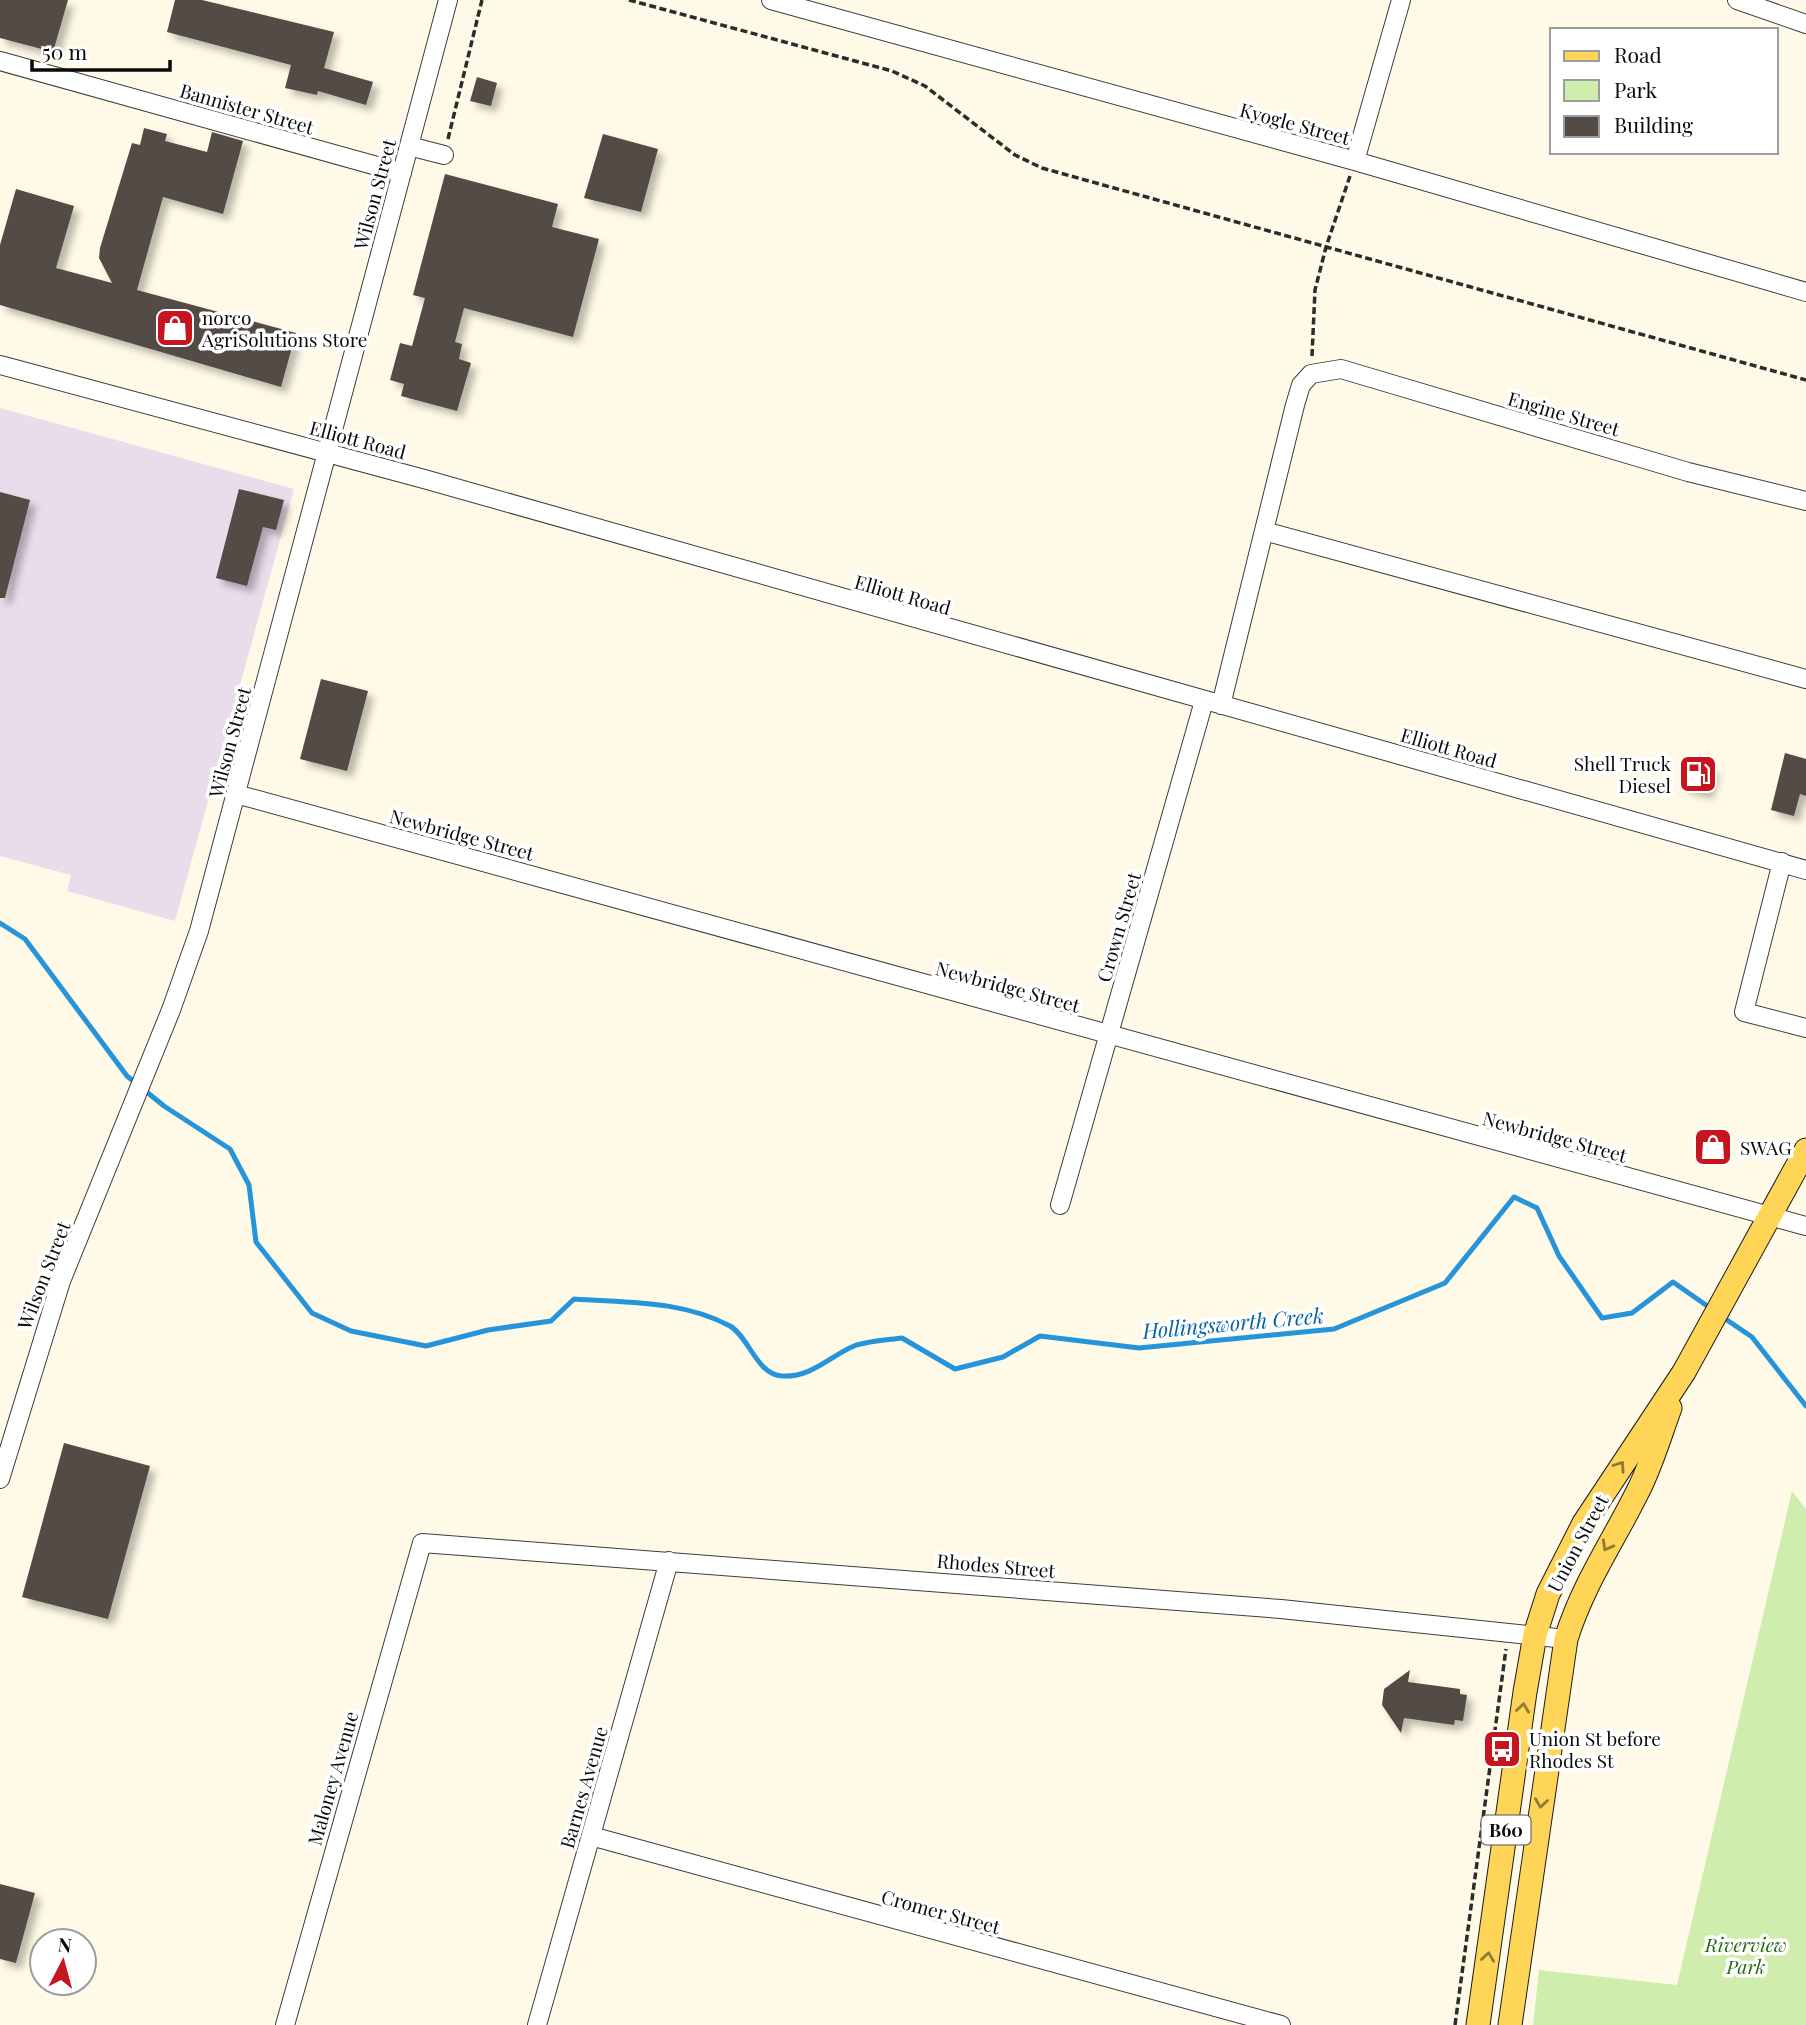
<svg xmlns="http://www.w3.org/2000/svg" width="1806" height="2025" viewBox="0 0 1806 2025" font-family="'Playfair Display',serif">
  <style>
    .industrial { fill: #e9dceb }
    .green { fill: #cfedad }
    .lines { fill: none; stroke-linecap: round; stroke-linejoin: round }
    .stream { stroke: #2594db; stroke-width: 5 }
    .building { fill: #534b45; filter: url(#shadow) }
    .minor-casing { stroke: #3d3d3d; stroke-width: 20 }
    .major-casing { stroke: #1b1b1b; stroke-width: 25 }
    .path { stroke: #2c2c2c; stroke-width: 3.5; stroke-dasharray: 7 3.5; stroke-linecap: butt }
    .minor { stroke: #fff; stroke-width: 18 }
    .major { stroke: #ffd557; stroke-width: 23 }
    .oneway { stroke: #917a34 }
    .labels { text-anchor: middle; dominant-baseline: central; stroke-width: 7; stroke-linejoin: round; paint-order: stroke }
    .shield { fill: #fff; stroke: #545454; stroke-width: 2 }
    .shield-label { font-size: 18px; font-weight: bold; fill: #0a0a0a }
    .street-label { font-size: 19px; fill: #0a0a0a; stroke: #fff }
    .poi-label { font-size: 19px; fill: #0a0a0a; stroke: #fff; text-anchor: start }
    .park-label { font-size: 19px; font-style: italic; fill: #276715; stroke: #fff }
    .water-label { font-size: 21px; font-style: italic; fill: #0863a6; stroke: #fff }
  </style>
  <defs>
    <filter id="shadow"><feDropShadow dx="6" dy="6" stdDeviation="3.5" flood-color="#0004"/></filter>
  </defs>
  <rect width="100%" height="100%" fill="#fffae7"/>
  <path class="industrial" d="M0 408 294 489 175 921 67 891 71 875 0 856Z"/>
  <path class="green" d="M1792 1491 1806 1509V2025H1533L1539 1970 1677 1985Z"/>
  <g class="lines">
    <path class="stream" d="M0 923 25 939 127 1076 164 1106 230 1149 249 1185 256 1242 312 1313 351 1331 426 1346 488 1330 551 1321 574 1299C627 1303 682 1300 730 1326 749 1337 757 1375 782 1376 811 1378 830 1356 854 1346 868 1341 887 1340 902 1338L955 1369 1003 1357 1040 1336 1139 1348 1334 1329 1445 1283 1514 1197 1537 1208 1559 1256 1602 1318 1632 1313 1673 1282 1713 1310
      M1721 1316 1752 1337 1806 1406"/>
  </g>
  <path class="building" d="M0 0H68L53 52 0 38Z
    M175 0H202L334 32 324 68 373 82 366 105 318 91 317 95 285 88 291 65 167 32Z
    M477 77 497 83 491 106 470 101Z
    M144 128 167 134 165 141 207 152 212 132 243 141 223 214 163 197 137 290 296 333 281 387 0 305V245L16 189 74 206 56 268 112 283 99 258 100 248 132 143 140 145Z
    M603 134 658 149 641 212 584 198Z
    M445 174 558 204 552 227 599 239 573 337 464 308 455 342 462 344 459 359 471 363 457 411 401 396 404 384 390 380 400 343 412 346 425 298 413 295Z
    M239 489 284 500 276 530 263 527 247 586 216 578Z
    M0 492 30 500 5 598H0Z
    M321 679 368 691 347 771 300 759Z
    M1785 753 1806 759V796L1800 794 1794 816 1771 810Z
    M1687 762 1714 769 1707 793 1680 786Z
    M64 1443 150 1466 108 1619 22 1597Z
    M1410 1670 1408 1682 1460 1689V1694L1467 1695 1463 1721 1455 1720 1454 1725 1404 1718 1401 1733 1382 1705 1384 1689Z
    M0 1884 35 1893 16 1963 0 1959Z"/>
  <g class="lines">
    <defs>
      <path id="minor" d="M771 0 1355 161 1806 292
        M1737 0 1806 24
        M0 61 402 173
        M409 146 444 155
        M1355 161 1401 0
        M0 365 424 479 1806 870
        M1264 531 1806 679
        M1221 705 1295 405 1301 385 1311 374 1341 369 1688 472 1806 501
        M236 794 1806 1226
        M1782 862 1744 1012 1806 1028
        M1060 1205 1204 701
        M0 1479 61 1281 171 1010 199 931 448 0
        M591 1836 1281 2025
        M285 2025 422 1543 1281 1609 1566 1639
        M537 2025 669 1561"/>
      <path id="major" d="M1478 2025 1525 1692 1535 1635 1548 1594 1584 1523 1684 1372 1806 1150
        M1510 2025 1566 1639C1583 1584 1614 1540 1639 1489 1652 1463 1660 1435 1670 1408"/>
    </defs>
    <use href="#minor" class="minor-casing"/>
    <use href="#major" class="major-casing"/>
    <path class="path" d="M629 0 892 71 925 86 1015 155 1042 168 1806 380
      M448 139 482 0
      M1312 356 1315 290 1326 247 1350 176
      M1455 2025 1506 1649"/>
    <use href="#minor" class="minor"/>
    <use href="#major" class="major"/>
  </g>
  <defs><path id="oneway-chevron" d="M-2-3.5L2.5 0L-2 3.5" fill="none" stroke-width="1.6" stroke-linecap="round" stroke-linejoin="round" transform="scale(1.75)"/></defs>
  <g class="oneway">
    <use href="#oneway-chevron" transform="translate(1620 1466) rotate(-56)"/>
    <use href="#oneway-chevron" transform="translate(1607 1546) rotate(119)"/>
    <use href="#oneway-chevron" transform="translate(1523 1708) rotate(-82)"/>
    <use href="#oneway-chevron" transform="translate(1541 1803) rotate(98)"/>
    <use href="#oneway-chevron" transform="translate(1488 1957) rotate(-82)"/>
  </g>
  <defs>
    <symbol id="shop-square" viewBox="-11 -11 22 22"><rect x="-9" y="-9" width="18" height="18" rx="4" fill="#c6151f" stroke="#fff"/><path d="M-5-2.5h2.3a2.7 3.5 0 0 1 5.4 0H5L5.5 6h-11ZM-1.5-2.5h3a1.5 2.3 0 0 0-3 0Z" fill="#fff"/></symbol>
    <symbol id="fuel-square" viewBox="-11 -11 22 22"><rect x="-9" y="-9" width="18" height="18" rx="4" fill="#c6151f" stroke="#fff"/><path d="M-5.5-6h7V0h2V4h1.3V-2.5L3-4.5l.8-.8L6-3V5H2.5V1h-1V6h-7ZM-4.2-4.7v3.2H.2V-4.7Z" fill="#fff"/></symbol>
    <symbol id="bus-square" viewBox="-11 -11 22 22"><rect x="-9" y="-9" width="18" height="18" rx="4" fill="#c6151f" stroke="#fff"/><path d="M-5-6H5V4H4V6H2V4H-2V6H-4V4H-5ZM-3.5-4V0h7V-4ZM-3.5 1.2v1.5H-2V1.2ZM2 1.2v1.5H3.5V1.2Z" fill="#fff"/></symbol>
  </defs>
  <g fill-rule="evenodd">
    <use href="#shop-square" x="153" y="306" width="44" height="44"/>
    <use href="#fuel-square" x="1676" y="752" width="44" height="44"/>
    <use href="#shop-square" x="1691" y="1125" width="44" height="44"/>
    <use href="#bus-square" x="1480" y="1727" width="44" height="44"/>
  </g>
  <g class="labels">
    <rect class="shield" x="1481.5" y="1815.5" width="49" height="29" rx="5"/>
    <g class="shield-label">
      <text x="1506" y="1830">B60</text>
    </g>
    <g class="street-label">
      <text transform="translate(247 108) rotate(16)">Bannister Street</text>
      <text transform="translate(1295 123) rotate(15)">Kyogle Street</text>
      <text transform="translate(374 194) rotate(-75)">Wilson Street</text>
      <text transform="translate(1564 413) rotate(16)">Engine Street</text>
      <text transform="translate(358 439) rotate(15)">Elliott Road</text>
      <text transform="translate(903 594) rotate(16)">Elliott Road</text>
      <text transform="translate(229 742) rotate(-75)">Wilson Street</text>
      <text transform="translate(1449 747) rotate(16)">Elliott Road</text>
      <text transform="translate(462 834) rotate(15)">Newbridge Street</text>
      <text transform="translate(1118 927) rotate(-74)">Crown Street</text>
      <text transform="translate(1008 986) rotate(15)">Newbridge Street</text>
      <text transform="translate(1555 1136) rotate(15)">Newbridge Street</text>
      <text transform="translate(43 1275) rotate(-69)">Wilson Street</text>
      <text transform="translate(1577 1543) rotate(-62)">Union Street</text>
      <text transform="translate(996 1565) rotate(5)">Rhodes Street</text>
      <text transform="translate(332 1778) rotate(-74)">Maloney Avenue</text>
      <text transform="translate(583 1787) rotate(-74)">Barnes Avenue</text>
      <text transform="translate(941 1911) rotate(15)">Cromer Street</text>
    </g>
    <g class="poi-label">
      <text x="202" y="317">norco<tspan x="202" dy="22">AgriSolutions Store</tspan></text>
      <text x="1671" y="763" text-anchor="end">Shell Truck<tspan x="1671" dy="22">Diesel</tspan></text>
      <text x="1740" y="1147">SWAG</text>
      <text x="1529" y="1738">Union St before<tspan x="1529" dy="22">Rhodes St</tspan></text>
    </g>
    <g class="park-label">
      <text x="1746" y="1944">Riverview<tspan x="1746" dy="22">Park</tspan></text>
    </g>
    <g class="water-label">
      <text transform="translate(1233 1322) rotate(-5)">Hollingsworth Creek</text>
    </g>
  </g>
  <rect x="1550" y="28" width="228" height="126" fill="#ffffff" stroke="#9d9d9d" stroke-width="2"/>
  <rect x="1564" y="51" width="35" height="10" fill="#ffd557" stroke="#9d9d9d" stroke-width="2"/>
  <text x="1614" y="63" font-size="21" fill="#0a0a0a">Road</text>
  <rect x="1564" y="80" width="35" height="21" fill="#cfedad" stroke="#9d9d9d" stroke-width="2"/>
  <text x="1614" y="98" font-size="21" fill="#0a0a0a">Park</text>
  <rect x="1564" y="116" width="35" height="21" fill="#534b45" stroke="#9d9d9d" stroke-width="2"/>
  <text x="1614" y="133" font-size="21" fill="#0a0a0a">Building</text>
  <g transform="translate(63 1962) rotate(6)"><circle r="33" fill="#ffffff" stroke="#9d9d9d" stroke-width="2"/>
  <path d="M0-5L12 26L0 18L-12 26Z" fill="#c6151f"/>
  <text y="-10" font-size="19" font-weight="bold" text-anchor="middle" fill="#0a0a0a">N</text>
  </g>
  <path d="M32 60v10h138v-10" fill="none" stroke="#0a0a0a" stroke-width="3.5"/>
  <text x="42" y="60" font-size="21" fill="#0a0a0a" stroke="#ffffff" stroke-width="5" paint-order="stroke">50 m</text>
</svg>
